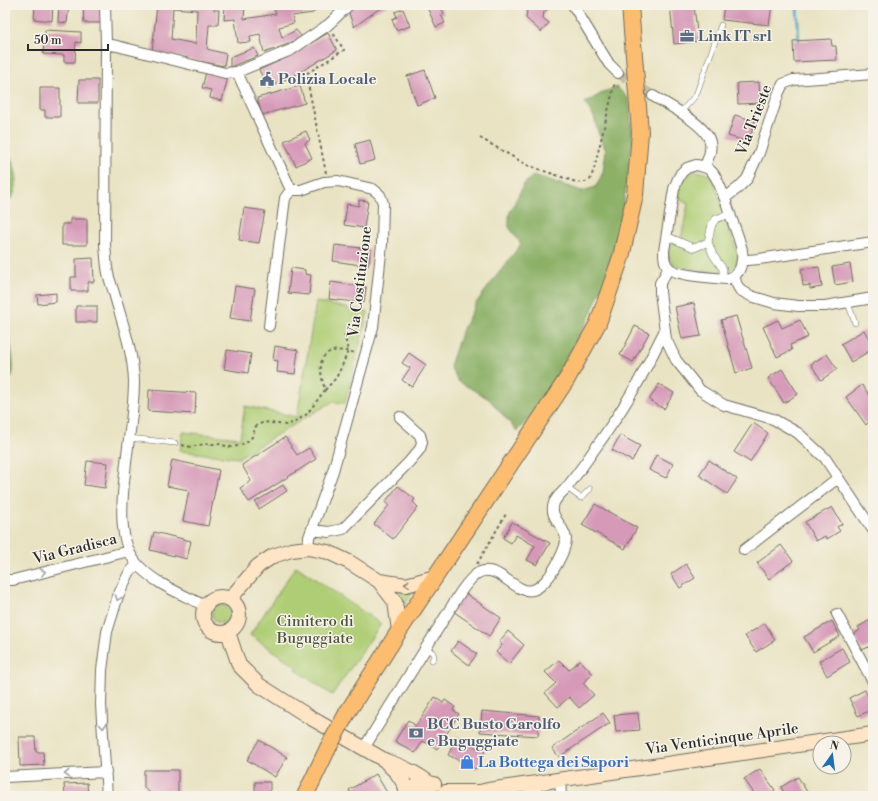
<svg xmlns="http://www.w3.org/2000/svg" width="878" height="801" viewBox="0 0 878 801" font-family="'Libre Bodoni',serif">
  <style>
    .green { fill: #afcd74; stroke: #6d7c50 }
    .forest { fill: #8bb066; stroke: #5b6e48 }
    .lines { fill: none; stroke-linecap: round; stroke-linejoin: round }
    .stream { stroke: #4ea7cb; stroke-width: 3 }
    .building { fill: #d699b8; fill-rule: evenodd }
    .minor-tunnel { stroke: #c3bea5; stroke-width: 10; stroke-dasharray: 10 5; stroke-linecap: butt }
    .service-casing { stroke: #6e6b60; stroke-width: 6 }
    .pedestrian-casing { stroke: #6e6b60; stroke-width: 8 }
    .minor-casing { stroke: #6e6b60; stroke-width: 12 }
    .secondary-casing { stroke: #6e6b60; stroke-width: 16 }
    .primary-casing { stroke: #6e6b60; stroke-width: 18 }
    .path { stroke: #6e6b60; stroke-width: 2; stroke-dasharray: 3 3; stroke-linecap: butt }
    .service { stroke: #fff; stroke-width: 5 }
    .pedestrian { stroke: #fff; stroke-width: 7 }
    .minor { stroke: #fff; stroke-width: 10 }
    .secondary { stroke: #fee5c5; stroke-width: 14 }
    .primary { stroke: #fcbd6f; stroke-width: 16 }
    .primary-bridge-casing { stroke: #6e6b60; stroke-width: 18; stroke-linecap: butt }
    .primary-bridge { stroke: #fcbd6f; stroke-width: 16 }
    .oneway { stroke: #a0a0a0 }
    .oneway2 { stroke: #948878 }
    .labels { text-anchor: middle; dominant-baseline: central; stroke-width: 3; stroke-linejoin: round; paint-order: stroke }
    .service-label { font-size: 15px; font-weight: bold; fill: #4e5e75; stroke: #f7f3e8; text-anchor: start }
    .street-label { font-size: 15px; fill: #2b2b2b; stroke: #f7f3e8 }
    .park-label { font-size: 15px; fill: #4c543d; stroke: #f7f3e8 }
    .shop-label { font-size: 15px; font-weight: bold; fill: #366cbe; stroke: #f7f3e8; text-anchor: start }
  </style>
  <rect width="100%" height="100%" fill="#f7f3e8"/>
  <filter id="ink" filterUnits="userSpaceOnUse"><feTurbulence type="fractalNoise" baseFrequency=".025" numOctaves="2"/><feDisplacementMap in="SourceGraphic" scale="8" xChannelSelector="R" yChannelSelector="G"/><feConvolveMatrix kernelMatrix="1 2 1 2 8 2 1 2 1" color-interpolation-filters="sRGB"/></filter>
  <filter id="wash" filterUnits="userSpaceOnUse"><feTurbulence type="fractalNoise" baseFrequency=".012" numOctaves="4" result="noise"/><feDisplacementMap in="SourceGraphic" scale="16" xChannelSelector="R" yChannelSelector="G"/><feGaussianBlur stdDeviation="0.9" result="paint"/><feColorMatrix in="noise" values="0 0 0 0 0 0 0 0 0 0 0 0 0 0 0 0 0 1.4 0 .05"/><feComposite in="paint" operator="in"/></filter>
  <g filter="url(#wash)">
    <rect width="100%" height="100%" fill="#e9e3c3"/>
    <path class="green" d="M695 171C703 172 707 173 713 179L737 251 738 258 737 263 734 267 726 274 680 267 673 263 669 258 668 250 670 235 681 239 688 204 677 198C679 186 683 177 695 171Z
      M316 302 368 312 345 403 332 402 238 458 180 451 183 432 240 438 245 406 297 417Z
      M296 566 381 624 332 695 295 669 297 667 250 635Z
      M395 590 404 592 414 591 403 607 401 599Z
      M212 614a9 9 0 1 1 18 0a9 9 0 1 1-18 0Z
      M428 790C432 791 435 792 438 796H417C420 792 423 791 428 790Z"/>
    <path class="forest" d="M617 87 629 99 633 140 623 207 607 275 587 322 538 408 517 431 489 399 458 381 450 366 461 333 476 303 521 244 509 227V214L524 184 534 175 582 191 596 187 603 172 606 151 598 132 594 117 585 103 604 92Z
      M5 149C17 166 24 190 5 204Z
      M5 320C8 334 14 356 13 370 13 376 9 382 5 387Z"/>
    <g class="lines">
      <path class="stream" d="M797 5 799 44"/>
    </g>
    <g id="blocks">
      <path class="building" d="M35 5H53L52 21 34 19Z
        M59 5H69L67 23 58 22Z
        M83 5H101V23H84Z
        M157 5H214V10H219L218 25H209L207 49 226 54 224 66 152 52ZM173 8 197 10 196 44 171 39Z
        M225 5H245L244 19 276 14 272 5H321L313 13 292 16 294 23 279 27 282 38 296 30 302 37 288 44 264 53 260 34 250 36 251 42 238 43 235 19 224 20Z
        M357 5H389L376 11 354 27 348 11Z
        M426 5H440L444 14 441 15 445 23 436 27Z
        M521 5H548L550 7 544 12 543 18 549 23 541 32 526 18 527 11Z
        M670 5H694L698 41 674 44Z
        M724 5H772L769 25 722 20Z
        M403 9 410 26 402 29V28L396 30 392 19 397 17 395 12Z
        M45 30 81 32V43L76 42 75 62H64V55L43 54Z
        M328 33 337 50 297 74 268 88 259 70 288 57Z
        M831 39 832 46H836L837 60 794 62 793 41Z
        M254 48 258 56 230 67V57Z
        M425 70 435 98 417 105 407 76Z
        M206 72 228 77 222 101 210 98 211 90 202 88Z
        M79 80H98V103H78Z
        M759 82 760 103 738 104 737 83Z
        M300 86 305 103 262 115 257 98Z
        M40 88H60V117H45V110H40Z
        M735 115 755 121 749 142 728 136Z
        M306 131 310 140 305 143 312 158 296 166 284 141Z
        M370 140 375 160 360 164 355 144Z
        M359 200 368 201 364 228 344 225 347 204 359 206Z
        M244 208 265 211 259 243 239 240Z
        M70 219H87V245H62V224H70Z
        M335 245 370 249 368 266 333 261Z
        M93 258 94 282H88V291H71V277H76V259Z
        M850 264 853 282 835 285 832 267Z
        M819 267 822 287 810 289V285L803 286 801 269Z
        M291 268 305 270V274L311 275 309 295 288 293Z
        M331 282 366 287 364 303 329 299Z
        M235 286 255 289 250 321 230 318Z
        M56 293V302L38 304 37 295Z
        M694 303 701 336 682 339 675 307Z
        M76 306H97V322H76Z
        M736 316 752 368 736 373 721 320Z
        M778 320 782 328 800 320 808 337 790 345 792 350 777 357 763 327Z
        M635 326 649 333 633 362 620 355Z
        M864 330 873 346V349L851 362 841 344Z
        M275 346 298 350 295 374 277 372 278 361 273 360Z
        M227 350 251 354 248 373 224 369Z
        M409 353 426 365 412 387 402 380 410 368 402 363Z
        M827 354 837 369 821 380 811 364Z
        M782 369 798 394 784 403 768 378Z
        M659 384 674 393 664 409 649 400Z
        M862 385 873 400V428L869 422 866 425 846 397Z
        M149 390 196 393 195 414 148 411Z
        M753 423 768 433 750 462 734 452Z
        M620 435 640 446 632 461 612 450Z
        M285 437 297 455 309 448 316 459 249 502 240 488 251 481 242 465Z
        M656 455 673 464 666 478 649 470Z
        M172 460 219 470 208 526 183 521 189 490 167 486Z
        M709 460 737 479 727 494 699 475Z
        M87 461 108 463 105 488 84 485Z
        M283 485 287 491 259 509 255 502Z
        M398 486 415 499 413 502 418 507 393 539 374 524 389 505 385 502Z
        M595 504 637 528 625 549 582 525Z
        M832 507 842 524 837 527 840 531 827 539 825 536 816 541 805 522Z
        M512 522 550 543 537 565 527 560 535 546 516 535 511 543 503 538Z
        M154 532 191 541 187 559 150 550Z
        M781 545 793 561 769 579 757 563Z
        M686 564 695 578 680 588 671 574Z
        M465 593 501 618 489 636 453 611Z
        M872 619 873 645 862 650 854 634 860 630 858 627Z
        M832 621 840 636 813 652 804 637Z
        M765 623 775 640 756 652 745 636Z
        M508 631 524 645 509 664 496 652 502 645 499 642Z
        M458 641 477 654 469 665 451 651Z
        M842 648 850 662 827 676 819 661Z
        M559 660 569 670 580 660 593 674 583 683 594 695 579 708 569 697 558 707 545 693 556 683 545 672Z
        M865 690 873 706V709L858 716 849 698Z
        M435 697 443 703 445 700 455 707 453 710 459 714 437 749 423 741 415 753 395 741 408 720 416 726Z
        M482 711 539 716 538 736 480 732Z
        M603 713 610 723 559 757 552 748Z
        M638 713 640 730 616 732 614 715Z
        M19 737H35L36 752H43L44 765 20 766Z
        M457 737 485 752 476 769 448 755Z
        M259 740 287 757 275 777 247 760Z
        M760 769 775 790 766 796H756L744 779Z
        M144 770H178V795H153L144 788Z
        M376 774 389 796H352L349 790Z
        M798 777 807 792 800 796H786L781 787Z
        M255 782H270V796H255Z
        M87 783 88 796H65L64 784Z"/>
    </g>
  </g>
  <g filter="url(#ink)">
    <use href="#blocks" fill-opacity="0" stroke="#6e6b60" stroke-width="1"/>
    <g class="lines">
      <path class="minor-tunnel" d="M618 73 653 96"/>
      <defs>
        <path id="service" d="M680 113 696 95 721 25
          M848 303 855 323
          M129 438 175 443
          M567 488 581 498 590 489
          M426 648 433 653 434 657 432 660"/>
        <path id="pedestrian" d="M666 236 694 248 708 242
          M723 279V269L713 255 708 242 712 224 716 219 730 214"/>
        <path id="minor" d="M105 5 106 44 105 245C106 254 106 264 108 273 109 279 112 286 114 293 122 322 133 351 134 381 134 408 129 436 126 463 123 493 115 540 138 565 155 584 182 594 205 606
          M573 5 609 64 618 73
          M106 44 117 46 225 73 237 72 291 50 328 25 349 5
          M237 72 291 190 285 198 269 326
          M653 96C668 105 707 125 710 142 712 151 708 159 705 166
          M696 165C702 166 708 167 712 172 720 181 727 205 731 217 734 226 738 235 740 243 742 248 743 253 742 259 741 270 738 275 727 279 715 278 677 276 669 268 664 263 664 257 664 251L674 189 677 181 681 173 687 168Z
          M291 190H301L324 182 338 181 373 189 380 195 383 203 382 244 373 327 333 471 309 537 308 548
          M724 197 729 195 738 188 747 179 759 153 779 92 783 84 793 80 873 74
          M742 259 748 260 759 259 873 242
          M669 268 660 283V292L666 339 676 360 700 390 724 405 773 419 798 433 825 458 873 530
          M735 277 736 283 740 290 751 296 774 303 798 306H825L873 298
          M312 530 329 532 343 529 409 462 420 449 422 442 420 435 400 417
          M744 550 838 478
          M5 580H13L129 551
          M837 614 873 682
          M364 748 460 593C465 586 470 578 478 573 498 562 515 595 533 590 539 588 543 584 547 579 551 575 554 569 557 564 561 556 566 548 566 539 565 526 548 517 554 503 557 496 563 492 568 486 577 474 586 462 594 450 607 432 620 413 631 394 644 374 654 351 665 330
          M5 777 106 772
          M560 780 561 796
          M526 785 542 796
          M107 796 101 705 102 670 107 632 118 596 129 573 137 564"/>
        <path id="secondary" d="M379 581 406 585 435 577
          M203 615a18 18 0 1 1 36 0a18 18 0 1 1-36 0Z
          M230 599 258 566 273 556 291 550 308 548 328 552 349 562 379 581 395 602 399 631
          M228 632 239 665 259 685 311 718 386 761C401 766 415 772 428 782
          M387 763 397 773 405 785 407 796
          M445 792H480L488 790 873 734
          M408 796C413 785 422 781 434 784"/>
        <path id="primary" d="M347 713 399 631 567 379 598 323 621 257 635 195 640 132 630 5
          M305 796 328 748"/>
      </defs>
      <use href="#service" class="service-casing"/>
      <use href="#pedestrian" class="pedestrian-casing"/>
      <use href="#minor" class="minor-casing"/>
      <use href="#secondary" class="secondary-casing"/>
      <use href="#primary" class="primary-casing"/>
      <path class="path" d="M480 138 527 165 573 181C579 183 584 183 590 180L594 169 615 82
        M326 173 306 74 344 50 333 33
        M325 390 336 378 342 366 348 351 344 332
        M182 445 191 447 204 444H219L230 447 238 446 247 442 252 437 256 426 264 422 286 425 295 422 307 414 325 390C323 382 320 373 321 364 324 346 343 350 356 353
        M477 564 506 514"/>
      <use href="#service" class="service"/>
      <use href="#pedestrian" class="pedestrian"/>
      <use href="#minor" class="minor"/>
      <use href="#secondary" class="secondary"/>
      <use href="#primary" class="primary"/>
      <defs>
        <path id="primary-bridge" d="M328 748 347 713"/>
      </defs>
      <use href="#primary-bridge" class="primary-bridge-casing"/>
      <use href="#primary-bridge" class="primary-bridge"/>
    </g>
    <defs><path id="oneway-chevron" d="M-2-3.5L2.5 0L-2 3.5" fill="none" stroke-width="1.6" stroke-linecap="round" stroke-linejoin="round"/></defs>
    <g class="oneway">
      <use href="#oneway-chevron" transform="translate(43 572) rotate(-14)"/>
      <use href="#oneway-chevron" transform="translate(118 598) rotate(110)"/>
      <use href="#oneway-chevron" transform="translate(103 726) rotate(86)"/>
      <use href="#oneway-chevron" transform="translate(67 774) rotate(177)"/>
    </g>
    <use class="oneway2" href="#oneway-chevron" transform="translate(407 584) rotate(175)"/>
  </g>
  <defs>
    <symbol id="office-bare" viewBox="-9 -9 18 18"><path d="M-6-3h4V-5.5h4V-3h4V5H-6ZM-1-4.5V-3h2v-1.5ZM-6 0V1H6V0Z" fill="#5c6f8a" stroke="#f7f3e8" stroke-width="2.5" paint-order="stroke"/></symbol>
    <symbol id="civic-bare" viewBox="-9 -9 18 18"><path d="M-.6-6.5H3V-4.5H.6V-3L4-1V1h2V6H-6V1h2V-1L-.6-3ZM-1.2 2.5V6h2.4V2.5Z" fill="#5c6f8a" stroke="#f7f3e8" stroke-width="2.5" paint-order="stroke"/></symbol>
    <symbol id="bank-bare" viewBox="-9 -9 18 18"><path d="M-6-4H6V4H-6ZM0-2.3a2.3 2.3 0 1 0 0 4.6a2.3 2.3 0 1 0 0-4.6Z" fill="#5c6f8a" stroke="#f7f3e8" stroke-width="2.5" paint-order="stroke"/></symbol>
    <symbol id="shop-bare" viewBox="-9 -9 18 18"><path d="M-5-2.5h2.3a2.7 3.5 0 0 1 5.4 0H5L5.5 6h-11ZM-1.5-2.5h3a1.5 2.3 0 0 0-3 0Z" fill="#3f7fe0" stroke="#f7f3e8" stroke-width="2.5" paint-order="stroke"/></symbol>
  </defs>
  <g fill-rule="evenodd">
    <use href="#office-bare" x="677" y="26" width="20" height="20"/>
    <use href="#civic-bare" x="257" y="69" width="20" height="20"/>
    <use href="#bank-bare" x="406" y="723" width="20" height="20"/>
    <use href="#shop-bare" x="457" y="752" width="20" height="20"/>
  </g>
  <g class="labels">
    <g class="service-label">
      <text x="698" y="36">Link IT srl</text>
      <text x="278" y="79">Polizia Locale</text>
      <text x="427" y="724">BCC Busto Garolfo<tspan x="427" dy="17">e Buguggiate</tspan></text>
    </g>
    <g class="street-label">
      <text transform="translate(754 120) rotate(-69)">Via Trieste</text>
      <text transform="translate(360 282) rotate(-83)">Via Costituzione</text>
      <text transform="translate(75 549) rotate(-14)">Via Gradisca</text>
      <text transform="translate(722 739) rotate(-8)">Via Venticinque Aprile</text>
    </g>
    <g class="park-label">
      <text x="315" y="621">Cimitero di<tspan x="315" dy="17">Buguggiate</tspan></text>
    </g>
    <g class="shop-label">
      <text x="478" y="762">La Bottega dei Sapori</text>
    </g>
  </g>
  <rect width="878" height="801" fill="none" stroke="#f7f3e8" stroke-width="20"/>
  <g transform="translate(832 755) rotate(14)"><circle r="19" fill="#f7f3e8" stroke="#a5a39c"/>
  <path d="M0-3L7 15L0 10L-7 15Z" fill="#1f6fb2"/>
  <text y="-6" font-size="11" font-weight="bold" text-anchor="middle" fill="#2b2b2b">N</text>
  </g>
  <path d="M28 44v6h80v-6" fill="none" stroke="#2b2b2b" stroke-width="2"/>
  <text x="34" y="44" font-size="12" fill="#2b2b2b" stroke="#f7f3e8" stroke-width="3" paint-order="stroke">50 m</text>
</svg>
